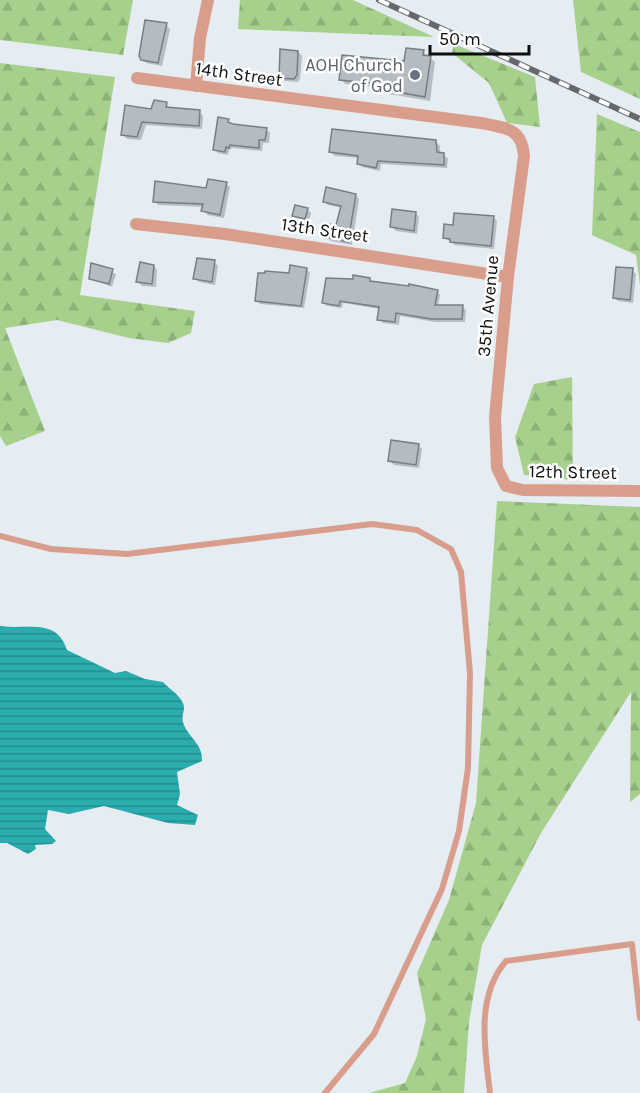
<svg xmlns="http://www.w3.org/2000/svg" width="640" height="1093" viewBox="0 0 640 1093" font-family="Karla,sans-serif">
  <style>
    .forest { fill: url(#forest-firs) }
    .water { fill: url(#water-rules) }
    .shadow { fill: #0003 }
    .building { fill: #b4bcc2; stroke: #777f84; stroke-width: 1.5 }
    .lines { fill: none; stroke-linecap: round; stroke-linejoin: round }
    .service { stroke: #d89e8b; stroke-width: 6 }
    .minor { stroke: #d89e8b; stroke-width: 12 }
    .rail-casing { stroke: #65696d; stroke-width: 6 }
    .rail { stroke: #fff; stroke-width: 4; stroke-dasharray: 11; stroke-linecap: butt }
    .worship-dot { fill: #6b7280; stroke: #fff; stroke-width: 2 }
    .labels { text-anchor: middle; dominant-baseline: central; stroke-width: 5; stroke-linejoin: round; paint-order: stroke }
    .worship-label { font-size: 18px; fill: #5b616d; stroke: #fff; text-anchor: end }
    .street-label { font-size: 18px; fill: #0b0d0f; stroke: #fff }
  </style>
  <defs>
    <pattern id="forest-firs" width="22" height="20" patternUnits="userSpaceOnUse" patternTransform="scale(1.5)"><rect width="22" height="20" fill="#a7d08c"/><path d="M5 1l3.5 6h-7zM16 11l3.5 6h-7z" fill="#8eb178"/></pattern>
    <pattern id="water-rules" width="6" height="5" patternUnits="userSpaceOnUse" patternTransform="scale(1.5)"><rect width="6" height="5" fill="#2badaf"/><path d="M0 2.5h6" fill="none" stroke="#238b8d"/></pattern>
  </defs>
  <rect width="100%" height="100%" fill="#e5edf3"/>
  <path class="forest" d="M0 0H133L123 55 0 40Z
    M240 0H353L434 37 238 29Z
    M573 0H640V99L581 72Z
    M454 44 535 77 540 127 507 123 489 83 452 53Z
    M0 63 115 77 80 295 195 311 191 333 168 343 129 338 57 320 5 328 45 431 6 446 0 436Z
    M597 114 640 132V285L636 255 592 235Z
    M572 377 573 480 524 475 515 437 534 384Z
    M497 501 640 507V794L630 802 631 692 541 833 482 945 469 1022 464 1093H369L405 1083 417 1056 426 1019 417 973 449 900 476 803Z"/>
  <path class="water" d="M0 626C27 630 57 617 67 650L115 673 126 671 145 679 163 682C170 690 178 693 183 703 186 709 181 715 183 722 187 737 203 743 202 761L177 772 180 794 177 805 198 815 195 825 168 823 104 806 69 814 48 810 45 829 56 841 52 844 35 845 36 849 28 854 7 843H0Z"/>
  <path class="shadow" d="M166 25 170 29 162 66 146 63 142 59Z
    M298 52 302 56 300 79 298 82 285 81 281 78Z
    M423 52 435 62 430 101 377 92 373 87 345 84 341 79 405 63Z
    M166 103 170 109 199 112 203 116 202 129 146 125 141 140 127 139 123 135 151 110Z
    M228 120 232 124 266 129 270 133 269 143H263L262 151 233 148 229 150 228 155 218 153 215 150Z
    M436 142 440 146V154L448 158 447 168 381 164 380 171 362 167 358 163 359 158 335 156 331 152Z
    M226 184 230 187 224 218 207 215 204 207 158 205 154 201Z
    M355 195 359 199 352 245 331 241 327 237 338 227 342 208 328 205 325 201Z
    M307 209 311 213 309 222 293 215Z
    M416 213 419 217 417 234 396 231 392 227Z
    M493 217 497 221 494 249 455 245 445 238 455 227Z
    M214 262 218 266 215 285 199 282 195 278Z
    M92 264 116 274 112 287 89 277Z
    M154 266 157 270 156 287 142 286 138 282Z
    M306 269 310 273 304 308 260 304 257 300 290 274Z
    M632 270 636 274 633 303 618 301 614 298Z
    M370 280 373 283 437 291 440 295 438 306 462 307 466 310 465 322H435L400 316 399 325 383 323 379 319 380 309 343 303 342 308 327 306 323 302Z
    M418 445 422 449 419 468 394 465 390 461Z"/>
  <path class="building" d="M145 20 167 23 158 63 141 60 139 56Z
    M406 48 424 50 423 55 431 56 425 97 371 87 370 83 339 80 342 55 404 61Z
    M280 49 298 51 297 75 294 79 279 78Z
    M154 100 167 102 166 107 200 110 199 126 142 122 137 137 121 135 125 105 151 109Z
    M218 117 229 119 228 122 233 124 267 128 265 140H259V148L230 145 229 148 226 147 225 152 213 150Z
    M332 129 436 140 437 152 444 153V165L378 161 376 168 357 164 358 156 329 152Z
    M208 179 227 182 220 215 201 211 203 204 153 202 155 181 206 188Z
    M326 187 356 194 348 242 326 237 328 224 336 225 341 206 323 202Z
    M295 205 308 208 305 219 292 216Z
    M392 209 416 212 414 231 390 227Z
    M454 213 494 216 491 246 450 242V239L443 238 444 224 453 225Z
    M197 258 215 260 212 282 193 279Z
    M140 262 154 265 152 284 136 282Z
    M91 263 113 269 109 284 89 279Z
    M290 265 307 268 301 306 255 301 258 273H265V271L289 273Z
    M616 267 633 268 630 300 613 298Z
    M353 275 370 278V281L409 286V284L438 290 435 305H463L462 319H431L396 313 395 322 377 320 379 307 340 301 339 306 322 303 326 278 353 279Z
    M391 440 419 444 416 465 388 461Z"/>
  <g class="lines">
    <path class="service" d="M0 536 51 549 127 554 372 524 417 530 451 549 461 572 470 673 468 768 459 831 442 889 374 1034 325 1093
      M490 1093C485 1050 475 997 506 961L632 944 640 1018"/>
    <path class="minor" d="M137 78 481 123C506 128 522 128 524 156L508 277 495 417 497 468 506 486 523 490 640 491
      M196 86 200 38 208 0
      M136 224 225 234 508 277"/>
    <defs>
      <path id="rail" d="M379 0 640 119"/>
    </defs>
    <use href="#rail" class="rail-casing"/>
    <use href="#rail" class="rail"/>
  </g>
  <circle class="worship-dot" cx="415" cy="75" r="6"/>
  <g class="labels">
    <g class="worship-label">
      <text x="403" y="65">AOH Church<tspan x="403" dy="21">of God</tspan></text>
    </g>
    <g class="street-label">
      <text transform="translate(239 74) rotate(8)">14th Street</text>
      <text transform="translate(325 230) rotate(8)">13th Street</text>
      <text transform="translate(488 306) rotate(-85)">35th Avenue</text>
      <text transform="translate(573 472) rotate(1)">12th Street</text>
    </g>
  </g>
  <path d="M430 45v9h99v-9" fill="none" stroke="#0b0d0f" stroke-width="3"/>
  <text x="439" y="45" font-size="18" fill="#0b0d0f" stroke="#ffffff" stroke-width="4.5" paint-order="stroke">50 m</text>
</svg>
